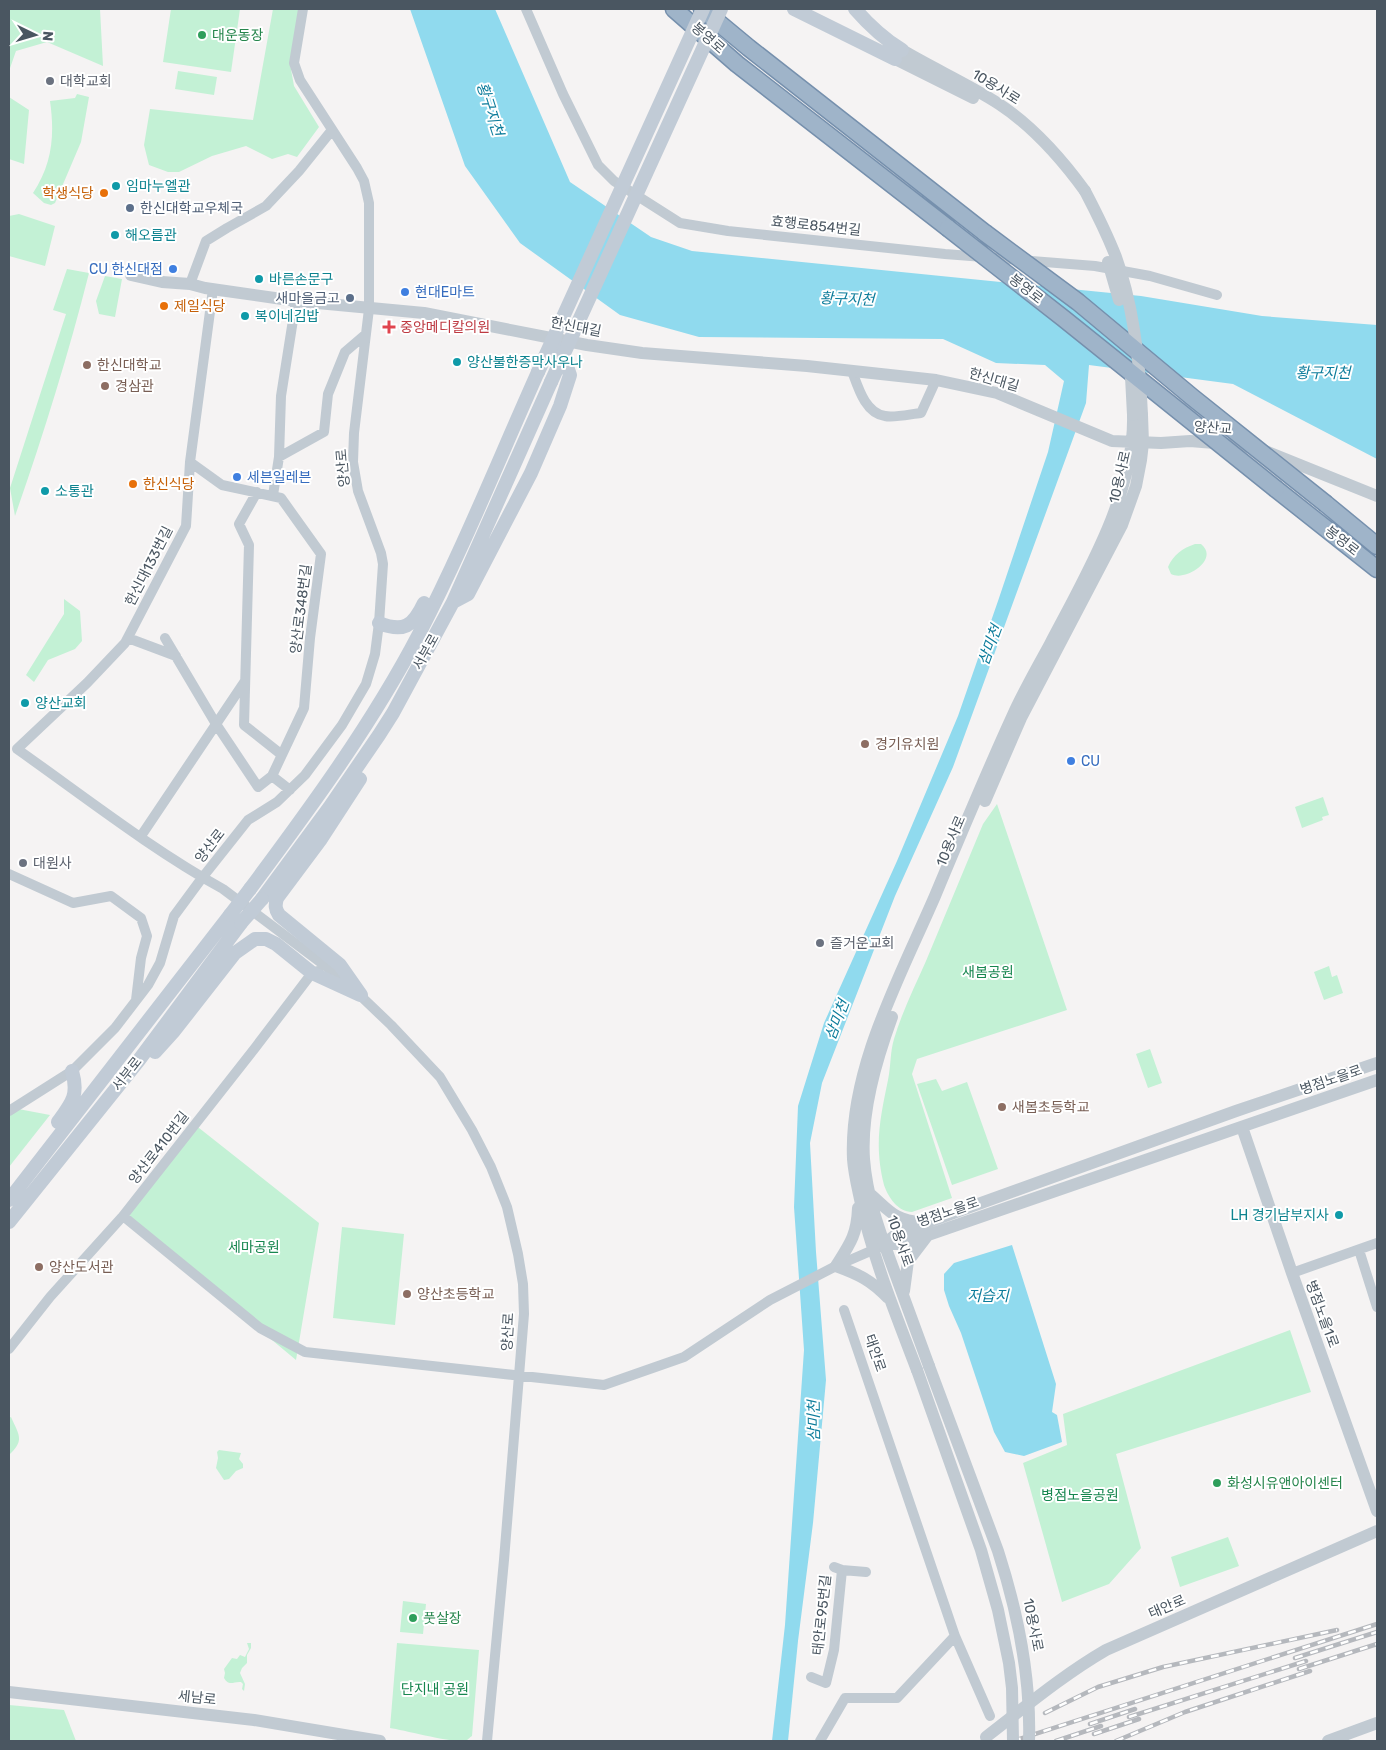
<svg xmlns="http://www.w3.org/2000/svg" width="1386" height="1750" viewBox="0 0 1386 1750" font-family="Rubik,'Noto Sans KR',sans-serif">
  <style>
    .green { fill: #c3f1d5 }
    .water { fill: #90daee }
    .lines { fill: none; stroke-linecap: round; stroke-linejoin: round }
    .trunk-casing { stroke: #7690ad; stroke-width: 19 }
    .minor { stroke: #c1cad2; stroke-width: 10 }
    .tertiary { stroke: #c1cad2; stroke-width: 12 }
    .secondary { stroke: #c1cbd6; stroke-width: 14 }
    .trunk { stroke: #9fb4c9; stroke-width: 16 }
    .rail-casing { stroke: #b5b8bd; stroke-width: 4.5 }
    .rail { stroke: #fff; stroke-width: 2.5; stroke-dasharray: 8; stroke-linecap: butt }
    .trunk-bridge-casing { stroke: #7690ad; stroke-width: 19; stroke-linecap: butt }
    .tertiary-bridge { stroke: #c1cad2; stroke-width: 12 }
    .secondary-bridge { stroke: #c1cbd6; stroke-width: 14 }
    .trunk-bridge { stroke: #9fb4c9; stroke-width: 16 }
    .leisure-dot { fill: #2e9e5b; stroke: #fff; stroke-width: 2 }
    .worship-dot { fill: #6b7280; stroke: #fff; stroke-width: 2 }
    .culture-dot { fill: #0f9aa8; stroke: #fff; stroke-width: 2 }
    .food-dot { fill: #e8710a; stroke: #fff; stroke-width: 2 }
    .service-dot { fill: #5c6f8a; stroke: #fff; stroke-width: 2 }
    .shop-dot { fill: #3f7fe0; stroke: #fff; stroke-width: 2 }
    .health-dot { fill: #e0444e; stroke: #fff; stroke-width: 2 }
    .education-dot { fill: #8d6e63; stroke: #fff; stroke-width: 2 }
    .labels { text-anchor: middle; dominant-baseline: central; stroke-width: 4; stroke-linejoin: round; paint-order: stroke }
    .leisure-label { font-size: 14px; fill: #27864d; stroke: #fff; text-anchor: start }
    .street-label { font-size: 14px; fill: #4a5661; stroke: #fff }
    .worship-label { font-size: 14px; fill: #5b616d; stroke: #fff; text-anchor: start }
    .culture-label { font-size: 14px; fill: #0d838f; stroke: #fff; text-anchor: start }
    .food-label { font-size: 14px; fill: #c56008; stroke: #fff; text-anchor: start }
    .service-label { font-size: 14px; fill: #4e5e75; stroke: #fff; text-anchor: start }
    .shop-label { font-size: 14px; fill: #366cbe; stroke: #fff; text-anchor: start }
    .health-label { font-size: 14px; fill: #be3a42; stroke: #fff; text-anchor: start }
    .education-label { font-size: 14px; fill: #785e54; stroke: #fff; text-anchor: start }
    .park-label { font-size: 14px; fill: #17864f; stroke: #fff }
    .water-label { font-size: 15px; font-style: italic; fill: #0c7c9b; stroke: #fff }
  </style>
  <rect width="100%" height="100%" fill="#f5f3f3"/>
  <path class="green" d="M9 9H100L103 66 47 42 16 51 9 71Z
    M171 9H240L231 72 163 62Z
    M273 9H299L290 64 294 86 319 127 297 157 288 154 272 159 246 146 212 156 179 172H168L149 165 144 145 150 109 253 120Z
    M178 71 217 77 214 95 175 89Z
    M77 94 89 97 81 142 55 203 51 205 44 203 33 193C52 164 55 136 50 101L75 98Z
    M9 97 29 110 24 164 9 159Z
    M19 214 55 226 45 266 9 256V216Z
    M67 269 89 273C68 356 43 436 15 516L10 488 66 314 53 310Z
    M105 276 122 279 115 317 99 314 96 301Z
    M1195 544H1201C1220 559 1186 582 1171 574L1168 567C1173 555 1183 548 1195 544Z
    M64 599 80 611 82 641 75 649 48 660 34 682 26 675 64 614Z
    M1323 797 1329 815 1322 817 1323 820 1302 828 1295 807Z
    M997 804 1067 1010 917 1059 912 1074 952 1198 912 1212C898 1212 888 1197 884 1185 874 1145 880 1119 888 1080 891 1066 890 1052 894 1039 902 1012 915 986 926 961 945 915 964 870 983 824Z
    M1329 966 1332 977 1337 975 1343 993 1324 1000 1314 972Z
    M1150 1049 1162 1083 1148 1088 1136 1054Z
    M936 1079 942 1091 967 1082 998 1169 952 1185 917 1084Z
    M13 1108 50 1115 9 1167V1111Z
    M194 1124 319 1223 296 1360 123 1216Z
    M342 1227 404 1234 395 1325 333 1318Z
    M1290 1330 1311 1392 1116 1454 1141 1548 1109 1584 1062 1602 1023 1463 1067 1445 1063 1414Z
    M11 1417C19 1435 25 1440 9 1455V1418Z
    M219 1450 241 1453 239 1459 243 1464V1468L236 1471 229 1479 224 1480 216 1468 218 1458 217 1452Z
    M1228 1537 1239 1566 1180 1587 1171 1557Z
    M403 1601 426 1604 423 1634 400 1632Z
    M247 1643H251V1648L247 1655V1663L242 1668 240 1673 245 1684 244 1691 242 1689 243 1684 241 1682C234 1681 229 1687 224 1678L225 1673 224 1669 232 1658 237 1659 240 1655 245 1657 249 1649Z
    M397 1643 479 1650 472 1736C470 1737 468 1740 465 1741 458 1744 403 1730 390 1728Z
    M9 1705 64 1710 76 1741H9Z"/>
  <path class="water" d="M410 9H495L570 182 651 237 692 251 1141 296 1262 316 1377 325V459L1233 384 1089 365 1086 403 953 767 895 896 822 1083 810 1143 816 1252 826 1380 813 1523 798 1641 788 1741H772L785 1625 804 1350 794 1207 798 1106 824 1023 897 861 958 716 998 601 1048 452 1064 381 1045 365 996 363 943 339 699 337 620 315 520 243 465 166Z
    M1012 1245 1056 1384 1052 1412 1057 1415 1062 1442 1024 1456 1005 1452 994 1432 961 1333 949 1306 944 1290V1274L954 1263Z"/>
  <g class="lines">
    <defs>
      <path id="trunk" d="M674 9 737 64 948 228
        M702 9 749 48 985 233
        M1276 489 1377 569
        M1326 504 1377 546"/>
    </defs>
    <use href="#trunk" class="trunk-casing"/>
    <path class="minor" d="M526 9 563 94 598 165 614 181 680 223 728 231 945 254 1095 266 1150 276 1217 295
      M190 284 206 241 227 228 266 206 299 171 332 130
      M213 289 190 462 186 526 125 643 87 683 17 749C85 797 151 849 223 889L344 980 391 1025 440 1077 472 1130 491 1167 507 1207 518 1254 523 1284 524 1314 504 1560 487 1741
      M852 371C858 387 865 413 885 416 894 418 911 414 921 413L936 380
      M279 457 324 432 328 394 345 352 366 334
      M190 462 222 485 281 498 321 554 310 638 304 708 272 776 290 790
      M257 492 239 524 249 545 244 725 282 755
      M273 495 279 457 281 396 296 301
      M128 638 176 656
      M165 638 216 724 258 787 272 776
      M141 836 245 681
      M9 874 73 903 111 896 141 918 147 936 141 958 136 1000
      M9 1111 72 1071 115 1028 148 985 160 963 174 916 202 878 248 820 277 802 305 775 342 725 366 684 375 654 379 623 383 564 381 553 358 491 353 462 354 433 369 309V203L364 181 357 168 300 80 294 63 303 9
      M123 1216 260 1328 305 1352 604 1385 684 1357 770 1300 836 1266 880 1247
      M1359 1250 1377 1307
      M1292 1273 1377 1243
      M844 1310 955 1636 990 1716
      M9 1349 50 1297 123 1216 255 1048 312 973 318 971
      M842 1570 866 1572
      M811 1677 826 1683 834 1650 842 1570 834 1567
      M820 1741 845 1698H897L955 1636"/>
    <path class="tertiary" d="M902 50C934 69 968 84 999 104 1034 127 1061 158 1085 191
      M895 59 973 98
      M131 275 162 282 190 284 205 288 296 301 424 313 587 345 642 353 807 366 936 380 997 393 1112 441 1161 443 1190 441 1239 445 1265 451 1377 496
      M985 801 1021 718 1122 525 1136 486 1141 460 1143 443 1142 415
      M892 1017C876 1061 861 1112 864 1159 867 1200 882 1238 896 1276 907 1306 918 1336 929 1366
      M1242 1127 1292 1273 1377 1511
      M869 1193C891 1212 892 1219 923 1223V1233L927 1236 908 1261 904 1291
      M858 1208C857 1235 850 1244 836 1266 858 1274 871 1280 888 1298
      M884 1244 898 1233 1236 1111 1377 1063
      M884 1244H902L1377 1080
      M917 1370C896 1315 874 1261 861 1204 858 1189 854 1174 853 1159 849 1069 900 977 935 896 960 836 985 776 1012 717 1023 692 1037 668 1050 644 1086 575 1135 494 1133 415
      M9 1692 254 1720 380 1741
      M986 1737C1025 1707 1063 1675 1106 1650L1377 1531
      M1328 1741 1377 1723"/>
    <path class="secondary" d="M794 9 895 59
      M855 9C869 25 884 39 902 50
      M453 602 468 594 531 473 560 406 570 375 564 358 553 349 555 338
      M379 623C404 633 413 626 424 603
      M360 779 321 839 277 898C275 905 275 909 279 915L340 965 361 995
      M250 889C311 807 372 724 419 634 463 549 499 459 538 372
      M262 899 329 808 379 735 393 713 453 602 551 382
      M155 1052 174 1031 235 953 255 939H266L276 944 312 973 360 995
      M58 1122C72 1103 79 1095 72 1071
      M9 1200 230 915
      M9 1222 139 1060 241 923"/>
    <use href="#trunk" class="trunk"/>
    <defs>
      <path id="rail" d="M1295 1658 1377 1632
        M1299 1669 1377 1644
        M1045 1713 1098 1687 1163 1667 1337 1630
        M1129 1717 1306 1661
        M1090 1724 1135 1709
        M1094 1734 1139 1719
        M1013 1741 1377 1624
        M1056 1741 1101 1726
        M1116 1741 1185 1712 1310 1671"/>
    </defs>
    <use href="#rail" class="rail-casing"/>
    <use href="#rail" class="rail"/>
    <defs>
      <path id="trunk-bridge" d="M948 228 1063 318 1276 489
        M985 233 1078 302 1192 397 1326 504"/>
    </defs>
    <use href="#trunk-bridge" class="trunk-bridge-casing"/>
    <path class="tertiary-bridge" d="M1085 191C1096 212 1107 234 1116 257 1133 304 1140 365 1142 415
      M1108 262 1119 300
      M1131 377 1133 415
      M929 1366 998 1551C1018 1613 1031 1676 1029 1741
      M917 1370 981 1550 998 1610 1009 1663 1012 1688 1013 1741"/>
    <path class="secondary-bridge" d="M538 372 703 9
      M551 382 721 9
      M230 915 250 889
      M241 923 262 899"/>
    <use href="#trunk-bridge" class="trunk-bridge"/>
  </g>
  <g class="leisure-dot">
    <circle cx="202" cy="35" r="5"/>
    <circle cx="1217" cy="1483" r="5"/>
    <circle cx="413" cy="1618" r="5"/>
  </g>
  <g class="worship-dot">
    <circle cx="50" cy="81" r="5"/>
    <circle cx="23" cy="863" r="5"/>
    <circle cx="820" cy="943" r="5"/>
  </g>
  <g class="culture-dot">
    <circle cx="116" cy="186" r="5"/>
    <circle cx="115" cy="235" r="5"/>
    <circle cx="259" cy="279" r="5"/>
    <circle cx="245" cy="316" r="5"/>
    <circle cx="457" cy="362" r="5"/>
    <circle cx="45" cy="491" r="5"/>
    <circle cx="25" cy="703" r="5"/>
    <circle cx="1339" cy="1215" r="5"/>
  </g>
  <g class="food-dot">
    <circle cx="104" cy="193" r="5"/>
    <circle cx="164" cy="306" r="5"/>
    <circle cx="133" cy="484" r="5"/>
  </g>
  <g class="service-dot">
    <circle cx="130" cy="208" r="5"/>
    <circle cx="350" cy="298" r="5"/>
  </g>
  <g class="shop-dot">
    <circle cx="173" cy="269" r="5"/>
    <circle cx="405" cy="292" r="5"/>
    <circle cx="237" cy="477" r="5"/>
    <circle cx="1071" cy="761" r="5"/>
  </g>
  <path class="health-dot" d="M386.5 319.5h5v5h5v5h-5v5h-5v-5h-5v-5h5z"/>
  <g class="education-dot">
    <circle cx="87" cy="365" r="5"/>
    <circle cx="105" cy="386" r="5"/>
    <circle cx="865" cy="744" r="5"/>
    <circle cx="1002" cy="1107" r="5"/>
    <circle cx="39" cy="1267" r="5"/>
    <circle cx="407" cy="1294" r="5"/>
  </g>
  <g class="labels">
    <g class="leisure-label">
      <text x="212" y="35">대운동장</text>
      <text x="1227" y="1483">화성시유앤아이센터</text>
      <text x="423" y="1618">풋살장</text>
    </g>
    <g class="street-label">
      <text transform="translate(708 38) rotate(41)">봉영로</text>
      <text transform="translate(996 87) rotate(32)">10용사로</text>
      <text transform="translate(816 226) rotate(6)">효행로854번길</text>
      <text transform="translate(1026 289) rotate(38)">봉영로</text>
      <text transform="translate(576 327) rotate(11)">한신대길</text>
      <text transform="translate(994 380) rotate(16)">한신대길</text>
      <text transform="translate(1213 428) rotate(4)">양산교</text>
      <text transform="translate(343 468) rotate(-95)">양산로</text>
      <text transform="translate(1120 477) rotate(-77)">10용사로</text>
      <text transform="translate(1342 541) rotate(38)">봉영로</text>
      <text transform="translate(149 566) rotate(-63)">한신대133번길</text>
      <text transform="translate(301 609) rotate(-83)">양산로348번길</text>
      <text transform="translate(426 652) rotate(-61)">서부로</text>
      <text transform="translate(951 841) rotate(-67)">10용사로</text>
      <text transform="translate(210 846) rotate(-52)">양산로</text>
      <text transform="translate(127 1074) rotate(-52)">서부로</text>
      <text transform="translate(1331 1080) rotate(-19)">병점노을로</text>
      <text transform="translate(159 1148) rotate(-52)">양산로410번길</text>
      <text transform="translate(948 1212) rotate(-19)">병점노을로</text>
      <text transform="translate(900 1241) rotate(71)">10용사로</text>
      <text transform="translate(1322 1314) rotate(70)">병점노을1로</text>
      <text transform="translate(508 1332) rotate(-87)">양산로</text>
      <text transform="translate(875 1353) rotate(71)">태안로</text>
      <text transform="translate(1167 1607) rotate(-23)">태안로</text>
      <text transform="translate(822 1615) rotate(-84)">태안로95번길</text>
      <text transform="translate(1033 1625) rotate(79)">10용사로</text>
      <text transform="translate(197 1698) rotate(6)">세남로</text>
    </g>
    <g class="worship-label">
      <text x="60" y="81">대학교회</text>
      <text x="33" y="863">대원사</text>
      <text x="830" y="943">즐거운교회</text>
    </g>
    <g class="culture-label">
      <text x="126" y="186">임마누엘관</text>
      <text x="125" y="235">해오름관</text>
      <text x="269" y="279">바른손문구</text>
      <text x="255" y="316">복이네김밥</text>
      <text x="467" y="362">양산불한증막사우나</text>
      <text x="55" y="491">소통관</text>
      <text x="35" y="703">양산교회</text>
      <text x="1329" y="1215" text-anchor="end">LH 경기남부지사</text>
    </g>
    <g class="food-label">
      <text x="94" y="193" text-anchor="end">학생식당</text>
      <text x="174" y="306">제일식당</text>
      <text x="143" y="484">한신식당</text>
    </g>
    <g class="service-label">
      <text x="140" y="208">한신대학교우체국</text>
      <text x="340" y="298" text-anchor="end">새마을금고</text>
    </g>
    <g class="shop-label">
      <text x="163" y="269" text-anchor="end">CU 한신대점</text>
      <text x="415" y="292">현대E마트</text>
      <text x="247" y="477">세븐일레븐</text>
      <text x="1081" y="761">CU</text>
    </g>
    <g class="health-label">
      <text x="400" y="327">중앙메디칼의원</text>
    </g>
    <g class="education-label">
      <text x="97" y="365">한신대학교</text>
      <text x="115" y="386">경삼관</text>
      <text x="875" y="744">경기유치원</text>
      <text x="1012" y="1107">새봄초등학교</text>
      <text x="49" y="1267">양산도서관</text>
      <text x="417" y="1294">양산초등학교</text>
    </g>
    <g class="park-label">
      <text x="988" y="972">새봄공원</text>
      <text x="254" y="1247">세마공원</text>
      <text x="1080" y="1495">병점노을공원</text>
      <text x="435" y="1689">단지내 공원</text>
    </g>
    <g class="water-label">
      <text transform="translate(490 109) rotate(72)">황구지천</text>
      <text transform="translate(847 299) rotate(2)">황구지천</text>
      <text x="1323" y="373">황구지천</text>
      <text transform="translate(990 645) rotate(-70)">삼미천</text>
      <text transform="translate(837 1020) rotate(-69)">삼미천</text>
      <text x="988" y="1296">저습지</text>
      <text transform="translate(814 1421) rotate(-91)">삼미천</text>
    </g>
  </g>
  <rect width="1386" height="1750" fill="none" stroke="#4a5661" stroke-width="20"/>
  <g transform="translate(35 35) rotate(95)" stroke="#ffffff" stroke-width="4" paint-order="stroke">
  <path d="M0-4L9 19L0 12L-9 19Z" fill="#4a5661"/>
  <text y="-8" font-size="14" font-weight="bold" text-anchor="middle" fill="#4a5661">N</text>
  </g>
</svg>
